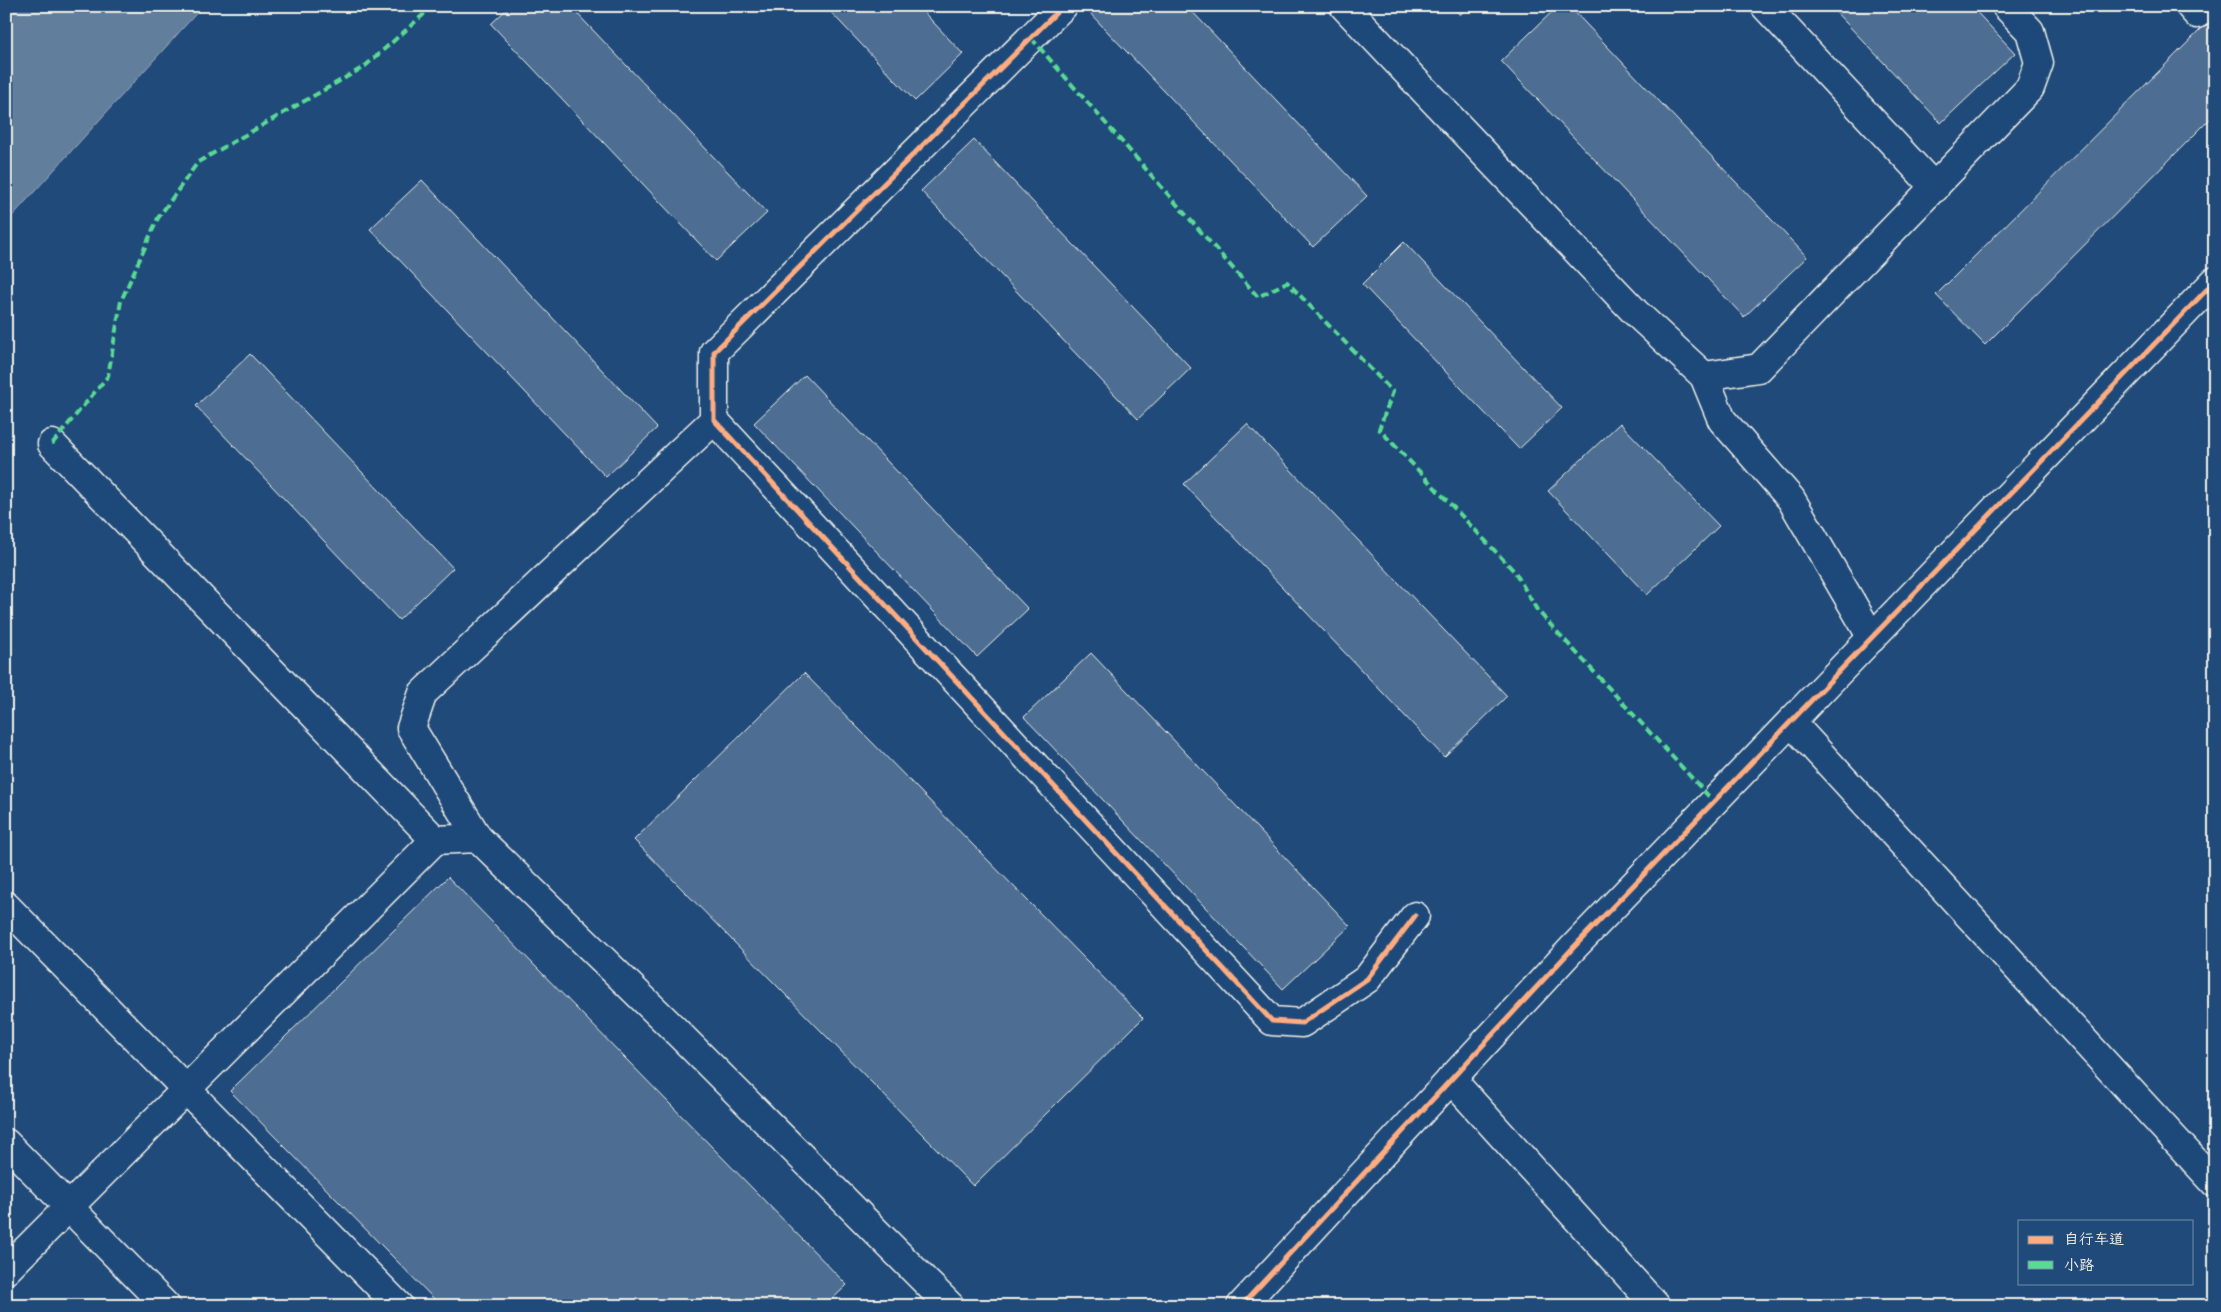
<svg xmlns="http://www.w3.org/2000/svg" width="2221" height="1312" viewBox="0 0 2221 1312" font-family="'Balsamiq Sans','LXGW WenKai TC',sans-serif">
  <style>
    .water { fill: #627e9d; stroke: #9cacbb }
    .building { fill: #4d6e92; stroke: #f4f1e8 }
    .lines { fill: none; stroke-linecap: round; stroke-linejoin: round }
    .minor-casing { stroke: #f4f1e8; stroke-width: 31 }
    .tertiary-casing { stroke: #f4f1e8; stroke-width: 31 }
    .minor { stroke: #1f4a7a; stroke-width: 28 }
    .tertiary { stroke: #1f4a7a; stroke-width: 28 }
    .quiet { stroke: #5adb95; stroke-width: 4; stroke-dasharray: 8 4; stroke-linecap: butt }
    .cycleway-casing { stroke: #1f4a7a; stroke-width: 8 }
    .cycleway { stroke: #ffac80; stroke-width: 5 }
  </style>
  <rect width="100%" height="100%" fill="#1f4a7a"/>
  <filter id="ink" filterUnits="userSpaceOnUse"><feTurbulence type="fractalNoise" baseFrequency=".02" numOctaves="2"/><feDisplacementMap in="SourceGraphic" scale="10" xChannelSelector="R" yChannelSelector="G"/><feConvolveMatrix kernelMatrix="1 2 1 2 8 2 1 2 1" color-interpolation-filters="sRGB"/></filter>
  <g filter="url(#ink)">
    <path class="water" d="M6 6H203L6 223Z"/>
    <path class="building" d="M510 6H570L767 213 716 261 491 24Z
      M825 6H918L963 54 915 101Z
      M1187 6 1367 196 1313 247 1084 7Z
      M1452 6H1469L1460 15Z
      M1558 6H1569L1807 257 1744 317 1501 61Z
      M1830 6H1971L2015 53 1941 123Z
      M2215 15V114L1985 345 1936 295Z
      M974 140 1191 368 1138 419 921 191Z
      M422 180 657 428 606 477 370 229Z
      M1404 242 1562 408 1519 449 1362 284Z
      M250 354 453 568 399 620 196 406Z
      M805 375 1028 609 977 657 754 423Z
      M1620 423 1719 526 1647 595 1548 491Z
      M1247 424 1507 696 1444 757 1184 484Z
      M1091 653 1350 926 1283 989 1024 717Z
      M804 673 1143 1018 973 1186 634 840Z
      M448 877 847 1285 825 1306H441L230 1091Z"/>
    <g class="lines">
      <defs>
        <path id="minor" d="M1063 6 714 352V420L1272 1021 1302 1023 1367 979 1415 916
          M1344 6 1635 312 1704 376 1722 420 1791 499 1872 638
          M1765 6 1935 188
          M2190 6 2197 14
          M1704 376 1759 368 2030 88 2039 63 2030 31 2006 6
          M52 444 435 840
          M1791 722 2215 1183
          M478 838 411 728 423 693 714 420
          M6 906 399 1306
          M1451 1079 1656 1306
          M6 1143 166 1306
          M6 1270 435 840 478 838 670 1025 950 1306"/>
        <path id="tertiary" d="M1241 1306 1572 949 2215 281"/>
      </defs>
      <use href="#minor" class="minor-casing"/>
      <use href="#tertiary" class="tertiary-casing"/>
      <use href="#minor" class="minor"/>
      <use href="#tertiary" class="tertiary"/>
      <path class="quiet" d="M1031 38 1258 297 1287 282 1393 392 1379 429 1515 572 1537 610 1714 802
        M52 444 108 376 121 301 158 218 198 162 364 67 423 15 429 6"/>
      <defs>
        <path id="cycleway" d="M1063 6 714 352V420L1272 1021 1302 1023 1367 979 1415 916
          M1241 1306 1572 949 2215 281"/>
      </defs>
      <use href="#cycleway" class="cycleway-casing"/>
      <use href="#cycleway" class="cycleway"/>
    </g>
  </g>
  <rect width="2221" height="1312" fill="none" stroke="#1f4a7a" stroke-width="25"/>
  <rect x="12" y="12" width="2196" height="1287" fill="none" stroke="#f4f1e8" stroke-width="2" filter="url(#ink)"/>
  <rect x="2018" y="1220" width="175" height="65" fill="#1f4a7a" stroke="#748da6"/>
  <rect x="2028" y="1236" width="25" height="8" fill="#ffac80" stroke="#748da6"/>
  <text x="2064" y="1244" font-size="15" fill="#f4f1e8">自行车道</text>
  <rect x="2028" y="1261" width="25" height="8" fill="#5adb95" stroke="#748da6"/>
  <text x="2064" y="1270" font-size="15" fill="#f4f1e8">小路</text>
</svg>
